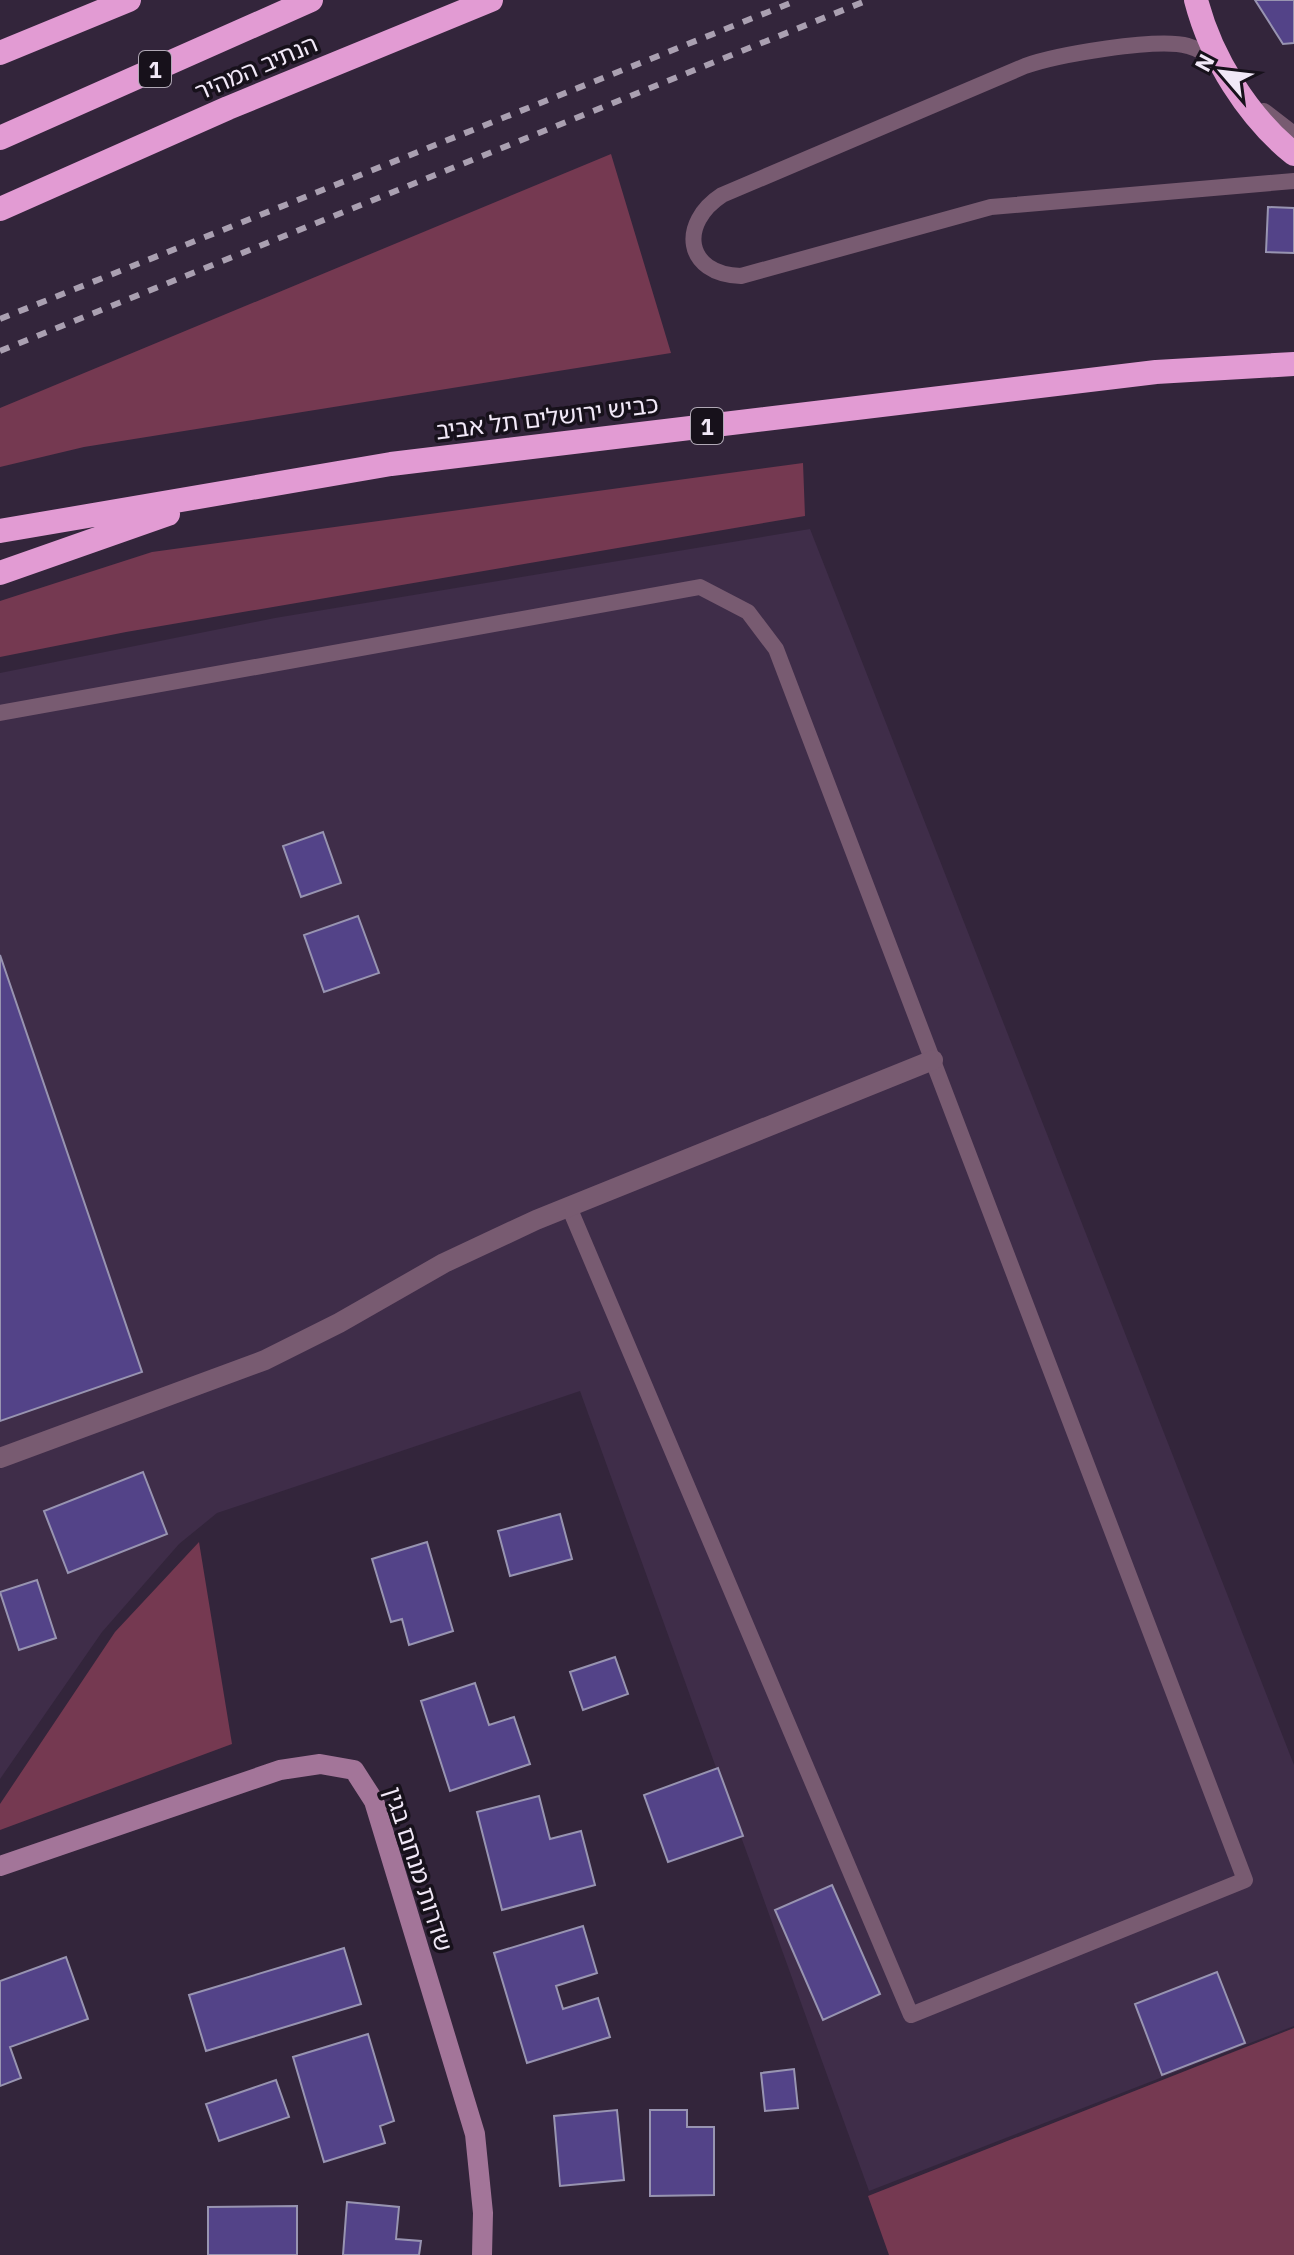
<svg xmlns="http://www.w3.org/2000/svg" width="1294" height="2255" viewBox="0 0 1294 2255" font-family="'IBM Plex Sans','Noto Sans Hebrew',sans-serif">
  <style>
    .built { fill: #3f2d49 }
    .green { fill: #753951 }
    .building { fill: #534388; stroke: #9894b1; stroke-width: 2 }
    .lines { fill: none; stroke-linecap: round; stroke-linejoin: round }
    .lane { stroke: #785b71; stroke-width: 16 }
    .street { stroke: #785b71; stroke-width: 20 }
    .secondary { stroke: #a37599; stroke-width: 20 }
    .highway { stroke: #e29bd3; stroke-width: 24 }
    .rail { stroke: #aaa0b1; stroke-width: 6; stroke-dasharray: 10 10; stroke-linecap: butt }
    .highway-bridge { stroke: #e29bd3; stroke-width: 24 }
    .labels { text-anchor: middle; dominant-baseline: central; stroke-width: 7; stroke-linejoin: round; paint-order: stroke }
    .shield { fill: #17111b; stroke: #b0a8b5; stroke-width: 2 }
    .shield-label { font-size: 22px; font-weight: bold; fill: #f1e8f7 }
    .street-label { font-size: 24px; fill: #f1e8f7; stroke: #17111b }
  </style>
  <rect width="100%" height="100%" fill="#33253b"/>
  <path class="built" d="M810 529 1294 1765V2026L869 2191 580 1391 217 1513 179 1544 102 1632 0 1779V673L275 618Z"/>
  <path class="green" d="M611 154 671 353 84 447 0 467V408Z
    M803 463 805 516 126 632 0 657V601L152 552Z
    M199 1542 232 1744 0 1830V1804L115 1632Z
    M1294 2028V2255H889L868 2196Z"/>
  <path class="building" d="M1255 0H1294V43L1283 44Z
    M1268 207 1294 208V253L1266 252Z
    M323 832 341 883 301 897 283 846Z
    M358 916 379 973 324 992 304 935Z
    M0 955 142 1372 0 1421Z
    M143 1472 167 1534 68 1573 44 1511Z
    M560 1514 572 1559 510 1576 498 1531Z
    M427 1542 453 1631 409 1645 402 1619 391 1622 372 1559Z
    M37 1580 56 1638 19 1650 0 1592Z
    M615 1657 628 1694 583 1710 570 1672Z
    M475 1683 489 1725 514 1717 530 1764 450 1791 421 1701Z
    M718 1768 743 1836 668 1862 644 1795Z
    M539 1796 550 1839 581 1831 595 1885 502 1910 477 1812Z
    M832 1885 880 1994 823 2020 775 1910Z
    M583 1926 597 1973 556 1986 563 2009 598 1998 610 2037 527 2063 494 1953Z
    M344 1948 361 2004 206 2051 189 1995Z
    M66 1957 88 2019 10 2047 21 2078 0 2086V1981Z
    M1217 1972 1245 2043 1162 2075 1135 2004Z
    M368 2034 394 2121 380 2126 385 2143 324 2162 293 2057Z
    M794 2069 798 2108 765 2111 761 2073Z
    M276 2080 289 2117 219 2141 206 2104Z
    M617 2110 624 2180 560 2186 554 2116Z
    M650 2110H687V2127H714V2195L650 2196Z
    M347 2202 399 2207 396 2239 421 2241 419 2255H343Z
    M297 2206V2255H208V2207Z"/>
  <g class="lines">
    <path class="lane" d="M1220 65C1211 57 1200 49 1188 46 1158 37 1056 55 1025 66L722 195C679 223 684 274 741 276L991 207 1294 181
      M1264 111 1294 134
      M0 713 700 587 748 612 776 649 1245 1880 911 2015 569 1207"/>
    <path class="street" d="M0 1458 265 1360 339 1323 444 1263 536 1220 933 1060"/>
    <path class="secondary" d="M0 1866 280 1770 320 1764 354 1770 374 1801 475 2134 483 2213 482 2255"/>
    <path class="highway" d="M0 53 129 0
      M0 138 311 0
      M0 209 228 108 491 0
      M0 531 391 464 1156 372 1294 364
      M0 573 168 514"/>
    <path class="rail" d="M0 319 798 0
      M0 351 868 0"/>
    <path class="highway-bridge" d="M1196 0C1211 58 1248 117 1294 154"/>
  </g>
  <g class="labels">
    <g class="shield">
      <rect x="139" y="51" width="32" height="36" rx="6"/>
      <rect x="691" y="408" width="32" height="36" rx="6"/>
    </g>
    <g class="shield-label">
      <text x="155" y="69">1</text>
      <text x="707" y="426">1</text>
    </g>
    <g class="street-label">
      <text transform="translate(256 67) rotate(-23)">הנתיב המהיר</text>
      <text transform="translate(547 417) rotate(-7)">כביש ירושלים תל אביב</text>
      <text transform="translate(419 1869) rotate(72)">שדרות מנחם בגין</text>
    </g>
  </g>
  <g transform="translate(1222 72) rotate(298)" stroke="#17111b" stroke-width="6" paint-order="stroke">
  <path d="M0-6L14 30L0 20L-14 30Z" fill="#f1e8f7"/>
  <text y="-12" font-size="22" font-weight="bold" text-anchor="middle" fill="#f1e8f7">N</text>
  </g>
</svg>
